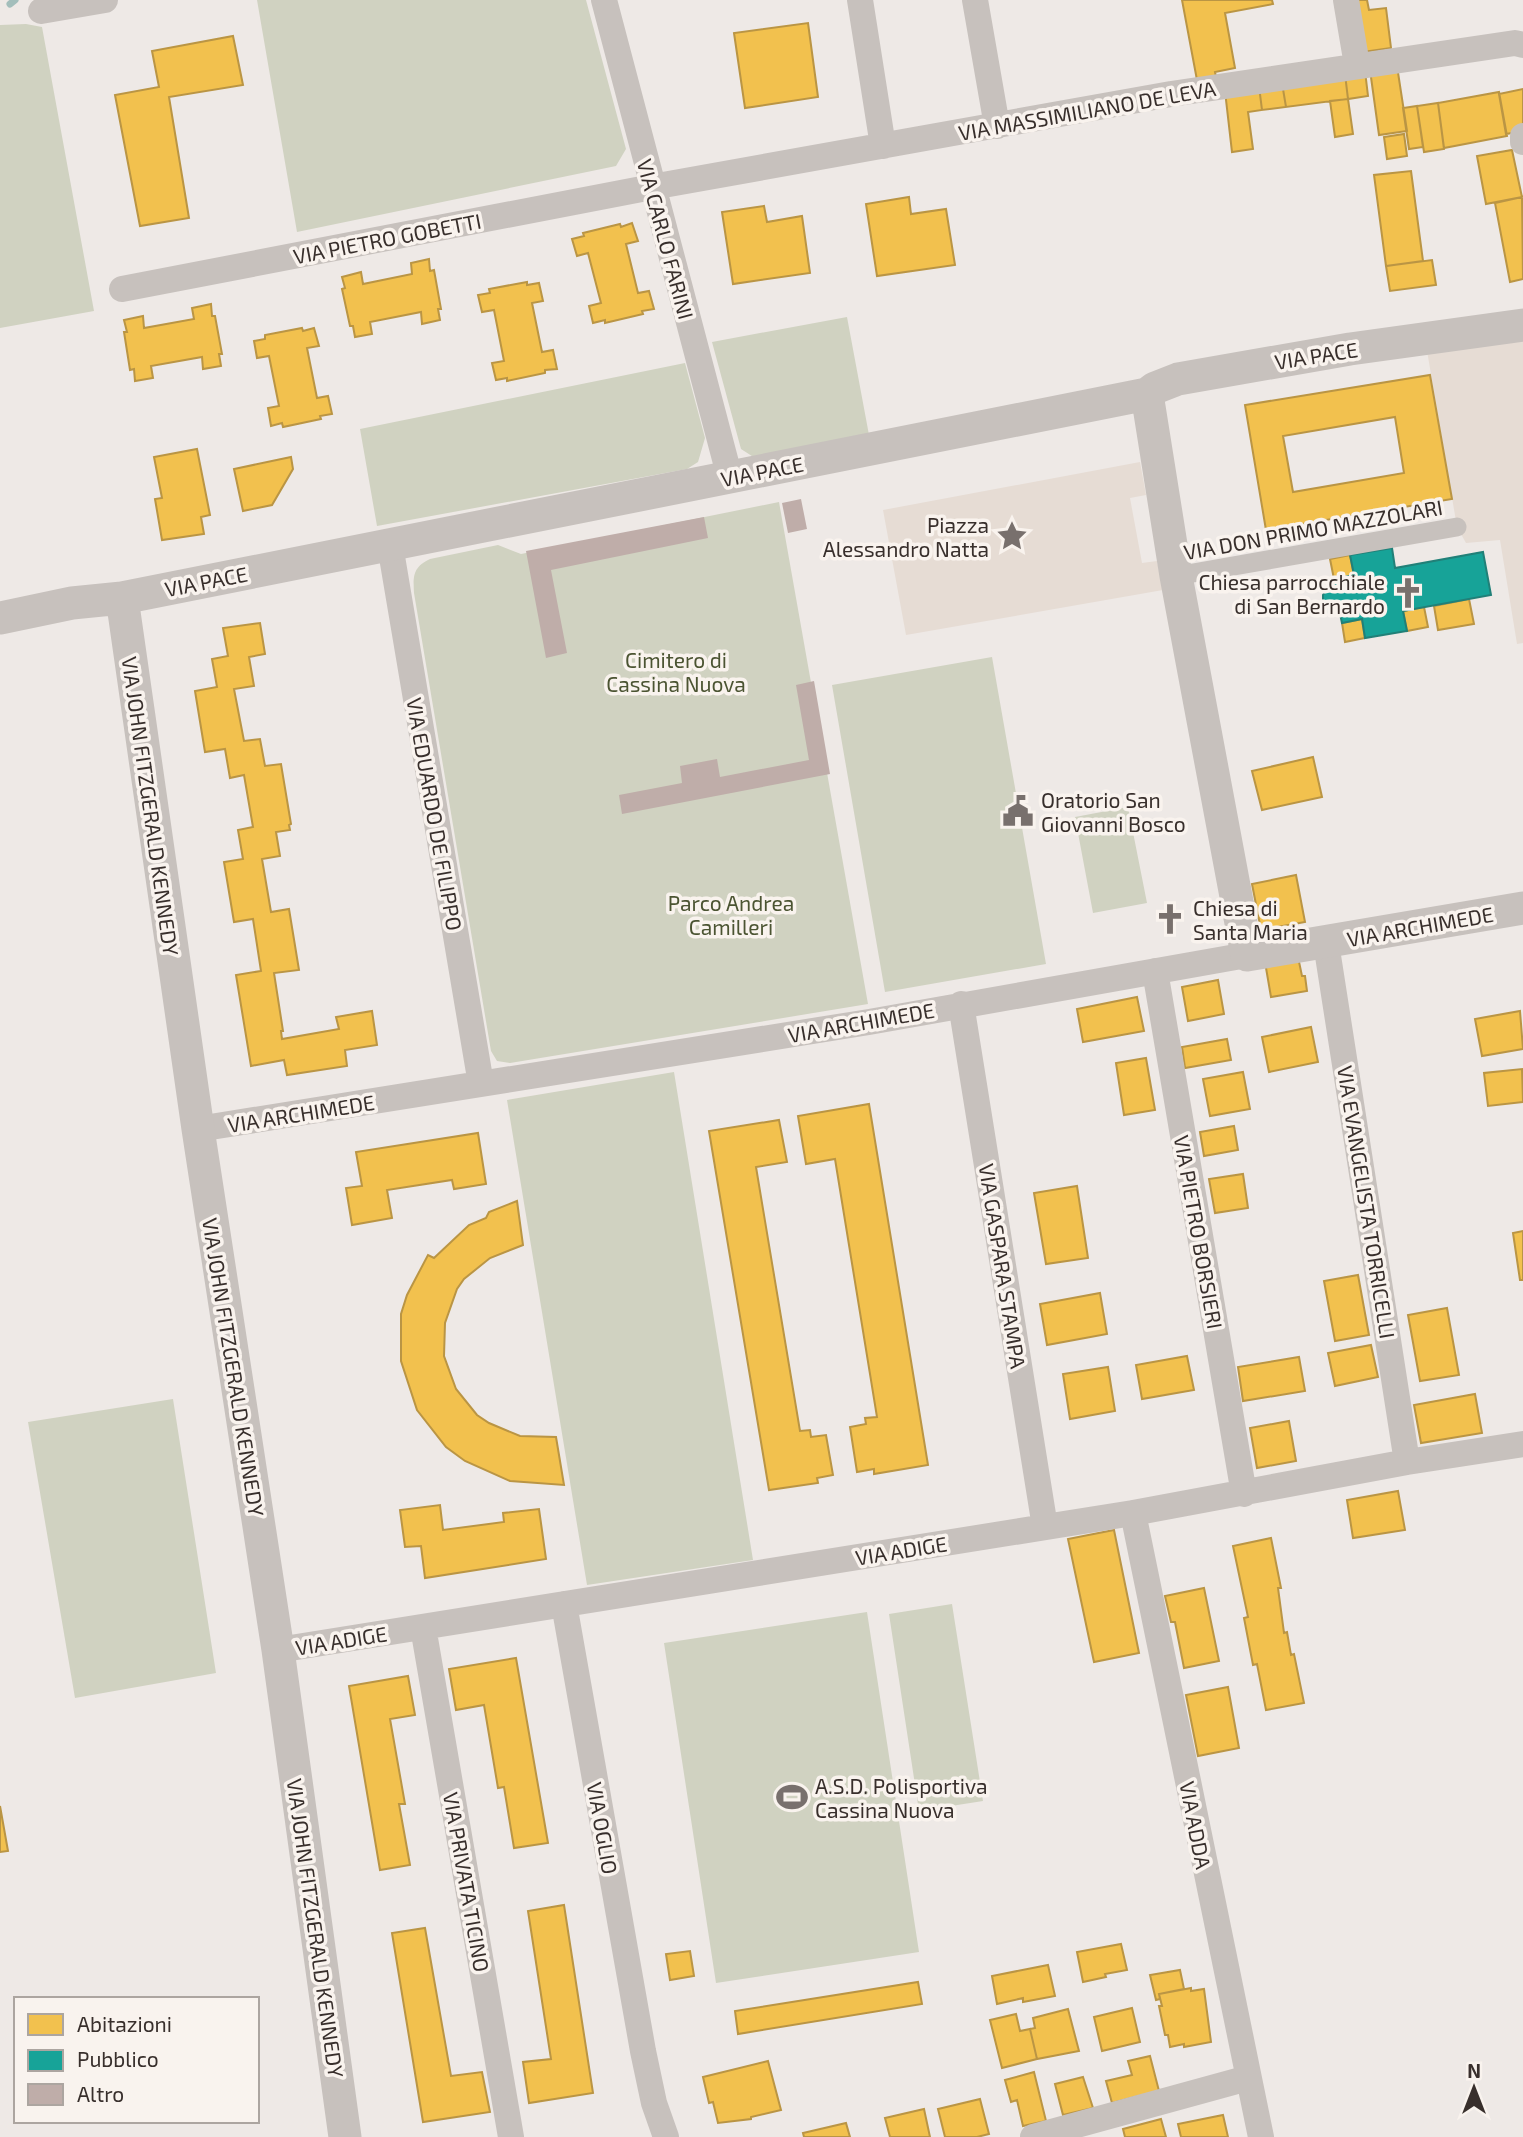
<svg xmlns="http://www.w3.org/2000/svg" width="1523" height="2137" viewBox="0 0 1523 2137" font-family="'Exo 2',sans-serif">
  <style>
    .green { fill: #d0d2c1 }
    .plaza { fill: #e6dcd4 }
    .homes { fill: #f2c14e; stroke: #ba9544; stroke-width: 2; fill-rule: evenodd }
    .public { fill: #17a398; stroke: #218078; stroke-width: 2 }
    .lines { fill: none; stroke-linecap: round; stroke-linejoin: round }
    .stream { stroke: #a3bebb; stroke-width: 7 }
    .building { fill: #bfada9 }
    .pedestrian { stroke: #c7c1bd; stroke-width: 19 }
    .minor { stroke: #c7c1bd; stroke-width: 26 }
    .tertiary { stroke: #c7c1bd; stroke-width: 33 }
    .labels { text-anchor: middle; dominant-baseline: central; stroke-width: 7; stroke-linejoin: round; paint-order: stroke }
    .street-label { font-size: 21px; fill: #382f2c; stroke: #f9f3ee }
    .poi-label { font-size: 21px; fill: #382f2c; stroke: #f9f3ee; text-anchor: start }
    .park-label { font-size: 21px; fill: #4b5432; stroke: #f9f3ee }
  </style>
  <rect width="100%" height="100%" fill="#eee9e6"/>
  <path class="green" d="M257 0H586L626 149 616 166 297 232Z
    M26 24 42 27 94 311 0 328V25Z
    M847 317 869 435 755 458 741 449 712 342Z
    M685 363 705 438 698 462 687 469 377 526 360 429Z
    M779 502 868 1004 510 1063 497 1061 491 1051 414 593C413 576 413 567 430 559L498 545 521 554Z
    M992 657 1046 964 885 992 832 685Z
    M1128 807 1147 903 1093 913 1075 817Z
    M674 1072 753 1560 587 1585 507 1100Z
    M173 1399 216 1673 75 1698 28 1422Z
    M952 1604 983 1801 919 1811 889 1614Z
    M867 1612 919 1952 716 1983 664 1643Z"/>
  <path class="plaza" d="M1523 325V643L1517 644 1500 540 1466 543 1457 527 1425 339Z
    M1140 462 1146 495 1130 498 1142 563 1157 561 1163 590 906 635 883 510Z"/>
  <path class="homes" d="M1182 0H1272L1273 4 1225 13 1235 68 1215 72 1216 77 1197 80Z
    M1356 0H1367L1369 10 1386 8 1391 48 1363 52Z
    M808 23 818 97 745 108 734 33Z
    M233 36 243 85 169 97 189 218 140 226 115 95 159 87 152 51Z
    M1397 66 1407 131 1379 135 1370 70Z
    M1365 71 1368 96 1348 99 1345 74Z
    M1345 74 1348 99 1286 107 1282 83Z
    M1282 83 1286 107 1262 110 1259 86Z
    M1259 86 1262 110 1248 112 1253 149 1232 152 1225 91Z
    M1523 89V131L1506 134 1499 94Z
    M1499 92 1507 136 1444 148 1438 103Z
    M1348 99 1353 134 1335 137 1330 101Z
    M1438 103 1444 149 1424 152 1417 106Z
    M1417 106 1423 147 1409 149 1403 108Z
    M1404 134 1407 156 1387 159 1384 137Z
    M1512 150 1522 197 1486 204 1477 156Z
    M1411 171 1423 261 1386 266 1374 175Z
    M909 197 911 214 946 209 955 265 877 276 866 204Z
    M1522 197 1523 279 1510 282 1495 203Z
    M764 206 767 222 802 216 810 273 733 284 722 212Z
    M632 223 638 241 626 244 638 293 649 291 654 309 642 311 643 314 605 323V320L593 323 589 306 601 303 588 253 577 256 572 239 584 236 583 233 620 224 621 227Z
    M429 259 430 271 434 270 441 309H438L440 320 422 324 421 312 370 322 372 334 355 337 353 326H350L342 289 345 288 342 277 361 272 363 284 412 274 411 263Z
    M1432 260 1436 285 1390 291 1386 266Z
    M527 282V285L539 283 543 301 532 303 542 352 553 350 557 369 545 370V373L507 381V378L496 380 492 363 504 361 494 310 482 312 478 295 490 293 489 289Z
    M211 304 212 316H215L222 354H219L221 366 203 369 202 357 151 366 153 378 135 381 134 369 130 370 124 332H127L124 320 143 316 144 328 194 319 192 308Z
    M302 328 303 331 314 328 319 346 307 348 317 398 328 396 332 414 320 416 321 419 283 427 282 423 271 426 268 408 279 406 269 356 257 358 254 341 265 339V335Z
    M1430 375 1452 499 1266 530 1245 405ZM1395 417 1404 473 1293 492 1283 436Z
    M197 449 210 515 201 517 204 534 162 540 155 499 162 498 154 457Z
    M291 457 293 469 272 505 243 511 234 469Z
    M1350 555 1354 575 1334 579 1330 559Z
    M1469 599 1474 624 1438 630 1434 606Z
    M1424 607 1428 627 1407 631 1403 611Z
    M1362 619 1365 638 1345 642 1342 623Z
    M260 623 265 654 249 657 254 686 234 689 244 741 260 739 265 766 281 764 291 824 289 825 290 830 276 832 280 856 262 859 271 912 289 909 299 970 274 973 283 1031H281L282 1039 339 1029 336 1017 372 1011 377 1045 345 1050 347 1066 287 1075 284 1060 251 1066 236 975 261 971 253 919 234 922 224 862 243 859 238 830 253 827 244 775 230 778 225 749 205 752 195 691 217 687 212 659 228 656 223 628Z
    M1313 757 1322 797 1262 810 1252 771Z
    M1296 875 1305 922 1261 930 1252 884Z
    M1298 957 1302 976H1305L1307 991 1271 997 1265 962Z
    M1218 980 1224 1014 1188 1021 1182 987Z
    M1137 997 1144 1031 1083 1042 1077 1009Z
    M1520 1011 1523 1049 1482 1056 1475 1019Z
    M1311 1027 1318 1062 1269 1072 1262 1037Z
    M1227 1039 1231 1060 1185 1068 1182 1047Z
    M1146 1058 1155 1110 1124 1115 1116 1063Z
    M1522 1069 1523 1102 1488 1106 1484 1073Z
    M1243 1072 1250 1109 1210 1116 1203 1079Z
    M869 1104 928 1465 874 1474V1469L857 1472 850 1427 866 1424 865 1418 877 1417 835 1159 806 1164 798 1116Z
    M779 1120 787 1162 756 1167 800 1431 810 1430 811 1437 826 1435 833 1475 817 1478 818 1483 769 1490 709 1131Z
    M1234 1126 1238 1150 1204 1156 1200 1132Z
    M478 1133 486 1184 454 1189 452 1180 387 1190 392 1218 352 1225 346 1188 362 1186 356 1152Z
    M1243 1174 1248 1208 1215 1213 1209 1179Z
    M1077 1186 1088 1258 1046 1264 1034 1193Z
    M517 1201 523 1245 490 1258 464 1279 457 1289 445 1323 444 1356 456 1389 477 1415 489 1423 520 1436 556 1437 564 1485 510 1481 465 1461 446 1447 417 1410 401 1361V1314L407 1295 428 1255 434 1258 469 1225 486 1218 489 1212Z
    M1523 1231V1280H1520L1513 1233Z
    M1358 1275 1369 1335 1335 1341 1324 1281Z
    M1100 1293 1107 1334 1047 1345 1040 1304Z
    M1447 1308 1459 1375 1420 1381 1408 1315Z
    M1371 1345 1378 1377 1335 1386 1328 1353Z
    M1187 1356 1194 1390 1142 1399 1136 1365Z
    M1299 1357 1305 1391 1243 1401 1238 1367Z
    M1108 1367 1115 1411 1070 1419 1063 1374Z
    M1475 1394 1482 1433 1421 1443 1414 1405Z
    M1289 1421 1296 1461 1257 1468 1250 1428Z
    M1398 1491 1405 1530 1353 1538 1347 1500Z
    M440 1505 443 1530 504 1522 503 1513 539 1509 546 1559 425 1578 421 1546 405 1547 400 1510Z
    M1114 1530 1139 1653 1094 1662 1068 1539Z
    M1271 1538 1281 1588H1278L1284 1633 1287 1632 1291 1655 1294 1654 1304 1703 1266 1710 1257 1664 1253 1665 1244 1618 1248 1617 1233 1546Z
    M1204 1588 1219 1661 1184 1668 1175 1622H1171L1165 1596Z
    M516 1658 548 1843 514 1848 504 1787 498 1788 484 1705 456 1710 449 1669Z
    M408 1676 415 1715 390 1719 405 1804H399L410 1865 380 1870 349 1686Z
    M1228 1687 1239 1748 1198 1756 1186 1695Z
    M0 1806 8 1851 0 1852Z
    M564 1905 593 2093 529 2103 523 2062 551 2059 528 1911Z
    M425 1928 451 2076 482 2072 490 2112 423 2122 392 1933Z
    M1121 1944 1127 1970 1105 1974 1106 1977 1083 1982 1077 1952Z
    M690 1951 694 1976 670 1980 666 1954Z
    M1048 1965 1055 1996 1023 2002V1998L997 2004 992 1976Z
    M1180 1970 1184 1989 1159 1994 1160 1999 1156 2000 1150 1975Z
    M918 1982 922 2004 738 2034 735 2011Z
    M1191 1988V1991L1204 1989 1211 2042 1184 2047V2044L1170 2047 1168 2035H1165L1159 2006H1162L1159 1994Z
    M1132 2008 1140 2042 1102 2051 1094 2017Z
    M1068 2009 1079 2051 1037 2059 1030 2029 1035 2028 1033 2018Z
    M1016 2014 1020 2031 1030 2029 1037 2059 1002 2068 990 2020Z
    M1150 2056 1159 2091 1112 2103 1106 2081 1132 2075 1128 2061Z
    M768 2061 781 2110 751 2117V2119L718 2123 713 2102 709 2103 703 2077Z
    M1034 2072 1046 2121 1023 2126 1017 2100 1011 2102 1005 2080Z
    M1083 2077 1093 2108 1063 2115 1055 2084Z
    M980 2099 989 2134 977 2137H945L938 2109Z
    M924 2109 930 2137H890L885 2118Z
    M1223 2115 1228 2137H1181L1178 2124Z
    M1161 2119 1166 2137H1125L1123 2129Z
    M846 2123 850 2137H804L803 2133Z"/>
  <path class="public" d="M1392 548 1395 568 1483 552 1491 595 1403 611 1407 631 1365 638 1362 619 1342 623 1340 614H1330L1326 611 1323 606V595L1326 590 1335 587 1334 579 1354 575 1350 555Z"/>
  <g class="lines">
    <path class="stream" d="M10 4 15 0"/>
  </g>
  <path class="building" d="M801 499 807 529 788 533 782 503Z
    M704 517 708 538 551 570 567 653 546 658 526 551Z
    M814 681 830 774 622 814 619 795 682 783 680 766 717 759 720 777 809 760 796 685Z"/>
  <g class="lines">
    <path class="pedestrian" d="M1176 576 1457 527"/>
    <path class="minor" d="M604 0 730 478
      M860 0 883 146
      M975 0 997 126
      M1346 0 1357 65
      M41 11 105 0
      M1523 136V142
      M122 289 652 187 1171 94 1515 43 1523 45
      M390 545 481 1084
      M1326 943 1407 1462
      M1155 971 1244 1494
      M961 1004 1045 1527
      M198 1129 869 1022 1247 955
      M1133 1513 1261 2137
      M564 1604 643 2051 654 2103 666 2137
      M423 1627 511 2137
      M278 1650 1133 1513 1407 1462 1523 1444
      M1033 2137 1248 2078"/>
    <path class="tertiary" d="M1147 394 1176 576 1247 955 1523 908
      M122 598 198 1129 278 1650 345 2137
      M0 618 72 603 122 598 1147 394 1155 388 1178 379 1350 349 1523 325"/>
  </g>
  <defs>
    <symbol id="sight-bare" viewBox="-9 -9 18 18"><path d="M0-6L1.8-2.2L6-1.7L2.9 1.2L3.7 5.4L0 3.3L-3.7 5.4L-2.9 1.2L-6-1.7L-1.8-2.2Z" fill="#78706d" stroke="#f9f3ee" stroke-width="2.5" paint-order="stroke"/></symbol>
    <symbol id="church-bare" viewBox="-9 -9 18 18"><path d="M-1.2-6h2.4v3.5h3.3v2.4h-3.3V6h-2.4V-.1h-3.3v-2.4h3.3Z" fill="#78706d" stroke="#f9f3ee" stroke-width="2.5" paint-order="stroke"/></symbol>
    <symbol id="civic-bare" viewBox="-9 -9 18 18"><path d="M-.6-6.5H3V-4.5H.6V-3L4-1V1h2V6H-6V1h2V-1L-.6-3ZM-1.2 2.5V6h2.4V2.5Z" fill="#78706d" stroke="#f9f3ee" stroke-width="2.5" paint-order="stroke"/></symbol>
    <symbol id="stadium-bare" viewBox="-9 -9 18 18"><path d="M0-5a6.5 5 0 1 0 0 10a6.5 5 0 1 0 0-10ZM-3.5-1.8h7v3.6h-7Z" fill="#78706d" stroke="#f9f3ee" stroke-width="2.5" paint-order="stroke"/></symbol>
  </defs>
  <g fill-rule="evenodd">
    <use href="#sight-bare" x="990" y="514" width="44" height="44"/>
    <use href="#church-bare" x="1386" y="571" width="44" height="44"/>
    <use href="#civic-bare" x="996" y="789" width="44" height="44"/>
    <use href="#church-bare" x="1148" y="897" width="44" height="44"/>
    <use href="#stadium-bare" x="770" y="1775" width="44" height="44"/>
  </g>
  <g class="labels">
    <g class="street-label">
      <text transform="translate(1087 110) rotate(-10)">VIA MASSIMILIANO DE LEVA</text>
      <text transform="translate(387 238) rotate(-11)">VIA PIETRO GOBETTI</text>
      <text transform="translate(666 239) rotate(75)">VIA CARLO FARINI</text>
      <text transform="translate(1316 355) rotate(-9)">VIA PACE</text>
      <text transform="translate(762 471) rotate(-11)">VIA PACE</text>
      <text transform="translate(1313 529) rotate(-10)">VIA DON PRIMO MAZZOLARI</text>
      <text transform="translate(206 581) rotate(-11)">VIA PACE</text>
      <text transform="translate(151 806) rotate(82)">VIA JOHN FITZGERALD KENNEDY</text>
      <text transform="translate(435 814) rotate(80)">VIA EDUARDO DE FILIPPO</text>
      <text transform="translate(1420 926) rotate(-10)">VIA ARCHIMEDE</text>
      <text transform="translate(861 1022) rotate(-10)">VIA ARCHIMEDE</text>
      <text transform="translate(301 1113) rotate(-9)">VIA ARCHIMEDE</text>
      <text transform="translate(1367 1202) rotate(81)">VIA EVANGELISTA TORRICELLI</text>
      <text transform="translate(1199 1232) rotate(80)">VIA PIETRO BORSIERI</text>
      <text transform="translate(1003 1266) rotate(81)">VIA GASPARA STAMPA</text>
      <text transform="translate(234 1367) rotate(81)">VIA JOHN FITZGERALD KENNEDY</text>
      <text transform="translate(901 1550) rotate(-9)">VIA ADIGE</text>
      <text transform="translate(341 1640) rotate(-9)">VIA ADIGE</text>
      <text transform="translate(1196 1825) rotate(79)">VIA ADDA</text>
      <text transform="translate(603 1828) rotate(80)">VIA OGLIO</text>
      <text transform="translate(467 1882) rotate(80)">VIA PRIVATA TICINO</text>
      <text transform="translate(316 1928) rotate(82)">VIA JOHN FITZGERALD KENNEDY</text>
    </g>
    <g class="poi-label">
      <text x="989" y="524" text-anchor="end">Piazza<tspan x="989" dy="24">Alessandro Natta</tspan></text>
      <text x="1385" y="581" text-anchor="end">Chiesa parrocchiale<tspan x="1385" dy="24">di San Bernardo</tspan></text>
      <text x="1041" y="799">Oratorio San<tspan x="1041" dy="24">Giovanni Bosco</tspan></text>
      <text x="1193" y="907">Chiesa di<tspan x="1193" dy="24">Santa Maria</tspan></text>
      <text x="815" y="1785">A.S.D. Polisportiva<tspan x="815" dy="24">Cassina Nuova</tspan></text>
    </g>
    <g class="park-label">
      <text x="676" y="659">Cimitero di<tspan x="676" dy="24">Cassina Nuova</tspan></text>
      <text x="731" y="902">Parco Andrea<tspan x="731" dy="24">Camilleri</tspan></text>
    </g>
  </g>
  <rect x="14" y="1997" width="245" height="126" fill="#f9f3ee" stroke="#aca5a0" stroke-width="2"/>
  <rect x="28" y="2014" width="35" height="21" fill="#f2c14e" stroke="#aca5a0" stroke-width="2"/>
  <text x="77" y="2032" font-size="21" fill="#382f2c">Abitazioni</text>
  <rect x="28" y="2050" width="35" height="21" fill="#17a398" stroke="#aca5a0" stroke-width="2"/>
  <text x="77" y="2067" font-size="21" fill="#382f2c">Pubblico</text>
  <rect x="28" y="2084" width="35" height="21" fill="#bfada9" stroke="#aca5a0" stroke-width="2"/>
  <text x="77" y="2102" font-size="21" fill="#382f2c">Altro</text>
  <g transform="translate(1474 2088)" stroke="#f9f3ee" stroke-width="5" paint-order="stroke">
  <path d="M0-5L12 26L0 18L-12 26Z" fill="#382f2c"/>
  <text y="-10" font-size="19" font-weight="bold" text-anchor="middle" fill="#382f2c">N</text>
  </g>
</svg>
